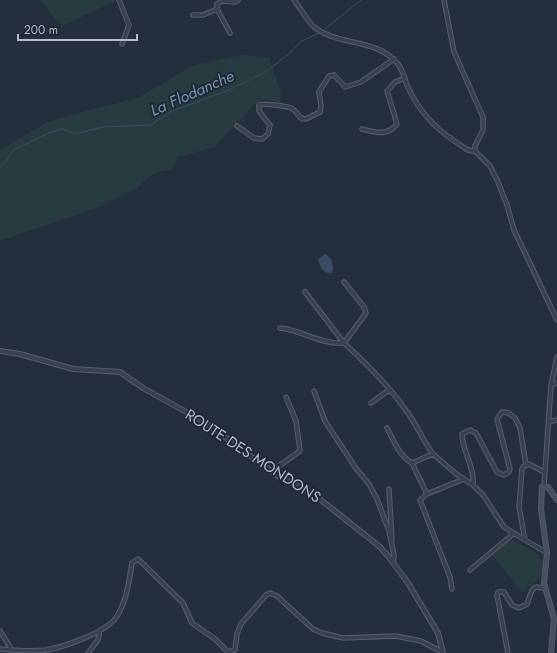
<svg xmlns="http://www.w3.org/2000/svg" width="557" height="653" viewBox="0 0 557 653" font-family="Jost,sans-serif">
  <style>
    .green { fill: #263c3f }
    .water { fill: #394c67 }
    .lines { fill: none; stroke-linecap: round; stroke-linejoin: round }
    .stream { stroke: #394c67; stroke-width: 1 }
    .minor-casing { stroke: #565f6c; stroke-width: 5.5 }
    .tertiary-casing { stroke: #565f6c; stroke-width: 6 }
    .secondary-casing { stroke: #565f6c; stroke-width: 6 }
    .minor { stroke: #38414e; stroke-width: 3.5 }
    .tertiary { stroke: #38414e; stroke-width: 4 }
    .secondary { stroke: #465061; stroke-width: 4.5 }
    .labels { text-anchor: middle; dominant-baseline: central; stroke-width: 3.5; stroke-linejoin: round; paint-order: stroke }
    .street-label { font-size: 15px; fill: #b4bcc9; stroke: #1d2633 }
    .water-label { font-size: 16px; font-style: italic; fill: #7c92b1; stroke: #1d2633 }
  </style>
  <rect width="100%" height="100%" fill="#242f3e"/>
  <path class="green" d="M39 0H116V1L62 26Z
    M241 55 269 57 281 94 280 103 264 99 254 105 214 147 179 157 171 170 154 173 137 188 99 207 0 241V150L49 121 139 97 194 65Z
    M510 538 534 551 544 562 540 578 522 592 492 555Z"/>
  <path class="water" d="M325 254C331 257 335 266 332 273 323 274 320 267 318 259Z"/>
  <g class="lines">
    <path class="stream" d="M325 29 361 0
      M0 167 5 163 13 150 51 132 62 129 75 134 102 127 151 125 172 111 229 90 267 71 291 52 300 42 319 33"/>
    <defs>
      <path id="minor" d="M119 0 129 25 122 44
        M294 0C298 5 308 21 312 25 336 47 375 37 397 63 403 69 404 78 407 85 418 110 434 128 456 142 462 146 468 152 475 151
        M444 0 454 52 483 117V130L475 146V151L490 166 498 182 507 205 514 230 557 320
        M193 15H203L217 9
        M230 33 217 9V4L222 1 236 2 238 0
        M237 126 254 138 262 139 268 134 270 125 259 111V105C265 103 285 106 291 108 298 111 298 120 306 119L320 112 321 106 319 92 329 76 334 75 345 87 361 82 394 59
        M362 129C375 132 387 137 397 124L387 91 395 82 405 78
        M305 292 344 343 366 313 364 307 344 282
        M280 328C302 330 322 345 344 343 366 363 388 385 405 409 416 423 422 439 433 454
        M551 385 557 383
        M314 391 325 421 355 467 369 484 377 499 389 531 394 555 393 563
        M371 403 389 390
        M549 422 557 420
        M387 428C394 441 399 456 412 463L433 454 455 473 473 485 483 495 504 527 525 540
        M412 463 427 494
        M272 471 300 451 296 421 286 397
        M544 472 529 464 524 466 522 469 519 507 525 540 547 553
        M473 485C475 467 462 451 462 434L470 430 476 433 497 472 504 475 509 472 510 469 497 419 502 412 509 413 515 418 520 428 526 465
        M544 486 551 385 557 357
        M389 489 392 540
        M470 570 513 534
        M452 589 450 577 420 500 427 494 464 479
        M0 631 12 650
        M0 649C15 650 31 652 46 650 64 647 108 632 117 616 127 600 129 581 132 563L138 559 183 603 192 623 215 639 228 652 235 650 237 634 241 624 266 595 270 593 277 596 313 629 322 633 343 638 396 636 421 641 442 652
        M88 653 98 640 100 630
        M508 653 497 595 498 592H504L512 605 519 608 527 604 532 590 536 587 544 588"/>
      <path id="tertiary" d="M0 351 20 354 73 369 120 372 143 388 206 423 279 477 303 488 321 500 379 546 388 556 408 583 438 633 443 653"/>
      <path id="secondary" d="M551 653 554 619 544 583 547 553 541 509 542 487H548L557 500"/>
    </defs>
    <use href="#minor" class="minor-casing"/>
    <use href="#tertiary" class="tertiary-casing"/>
    <use href="#secondary" class="secondary-casing"/>
    <use href="#minor" class="minor"/>
    <use href="#tertiary" class="tertiary"/>
    <use href="#secondary" class="secondary"/>
  </g>
  <g class="labels">
    <g class="street-label">
      <text transform="translate(253 456) rotate(33)">ROUTE DES MONDONS</text>
    </g>
    <g class="water-label">
      <text transform="translate(192 93) rotate(-24)">La Flodanche</text>
    </g>
  </g>
  <path d="M18 34v6h119v-6" fill="none" stroke="#b4bcc9" stroke-width="2"/>
  <text x="24" y="34" font-size="12" fill="#b4bcc9" stroke="#1d2633" stroke-width="3" paint-order="stroke">200 m</text>
</svg>
